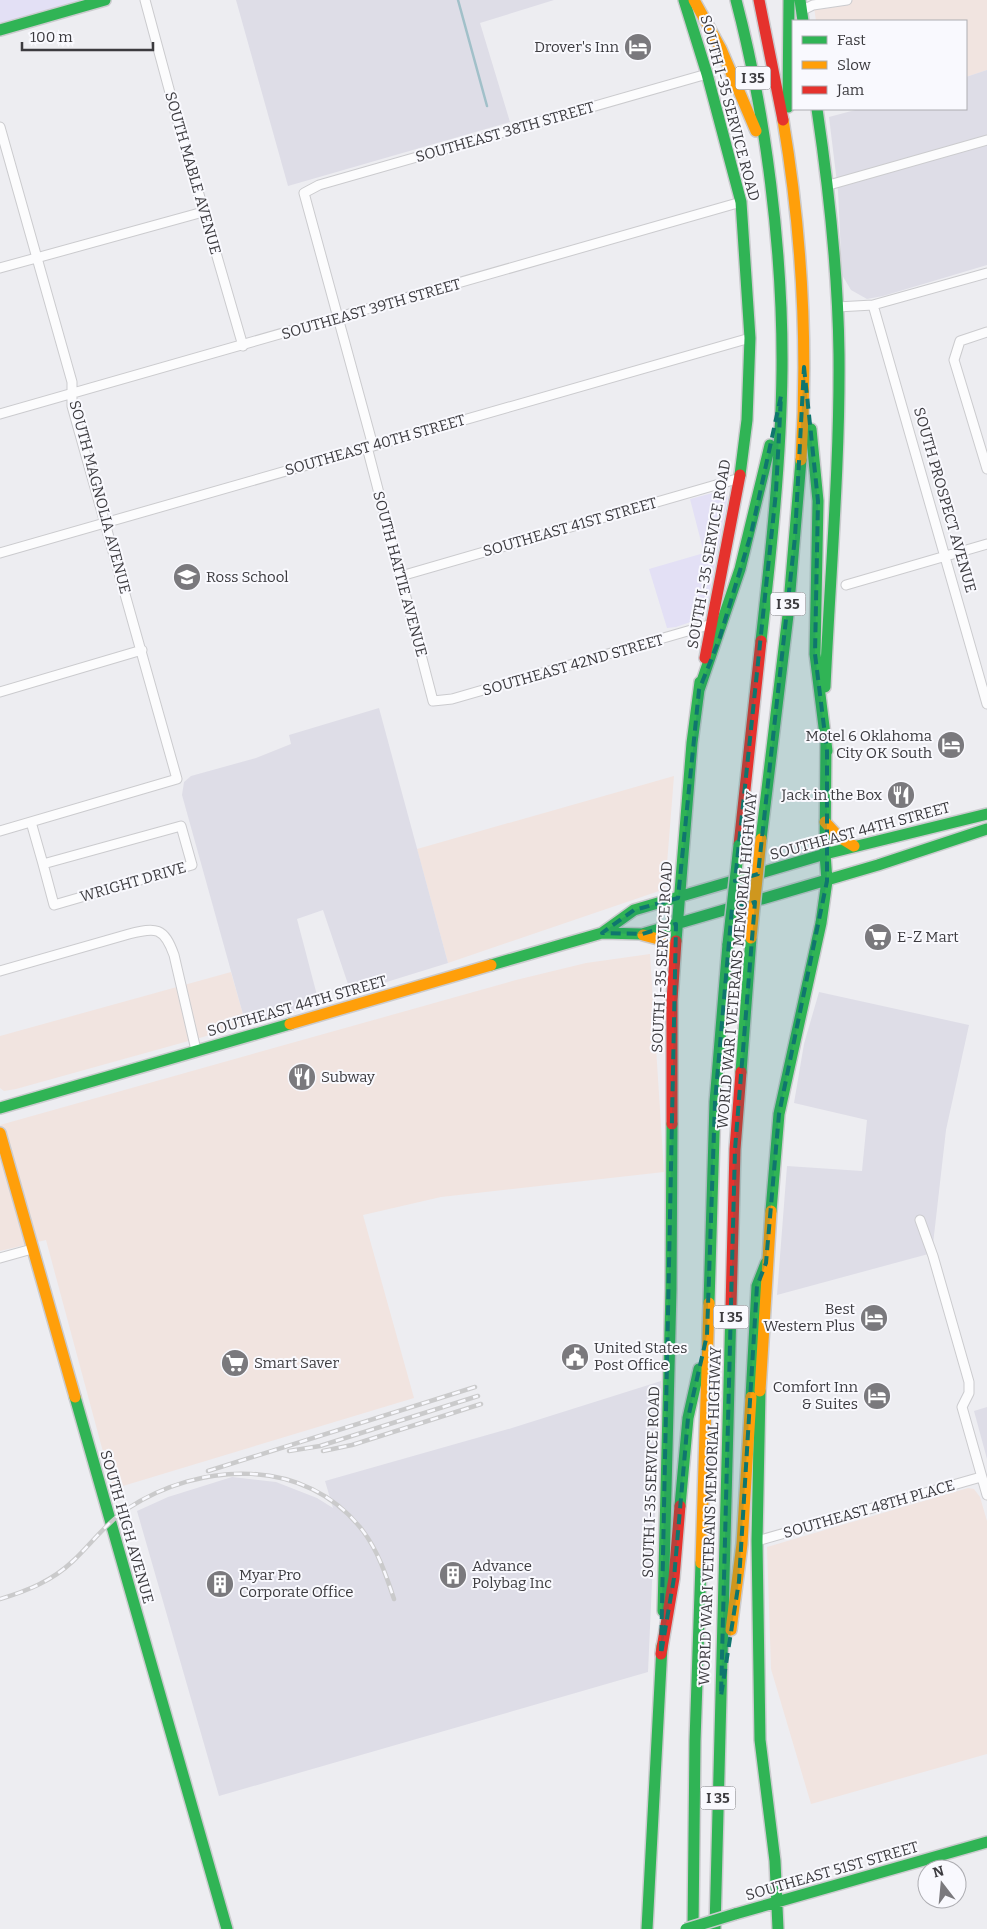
<svg xmlns="http://www.w3.org/2000/svg" width="987" height="1929" viewBox="0 0 987 1929" font-family="Bitter,serif">
  <style>
    .commercial { fill: #f1e4e0 }
    .built { fill: #dedde7 }
    .green { fill: #e3e0f5 }
    .lines { fill: none; stroke-linecap: round; stroke-linejoin: round }
    .stream { stroke: #a1c0c9; stroke-width: 2.5 }
    .street-casing { stroke: #cbcbce; stroke-width: 11 }
    .fast-casing { stroke: #cbcbce; stroke-width: 14 }
    .slow-casing { stroke: #cbcbce; stroke-width: 14 }
    .jam-casing { stroke: #cbcbce; stroke-width: 14 }
    .street { stroke: #fcfcfd; stroke-width: 9 }
    .fast { stroke: #30b455; stroke-width: 11 }
    .slow { stroke: #ff9f0a; stroke-width: 11 }
    .jam { stroke: #e5322d; stroke-width: 11 }
    .rail-casing { stroke: #cacacb; stroke-width: 4.5 }
    .rail { stroke: #f9f9fe; stroke-width: 2.5; stroke-dasharray: 8; stroke-linecap: butt }
    .fast-bridge-casing { stroke: #cbcbce; stroke-width: 14; stroke-linecap: butt }
    .slow-bridge-casing { stroke: #cbcbce; stroke-width: 14; stroke-linecap: butt }
    .fast-bridge { stroke: #30b455; stroke-width: 11 }
    .slow-bridge { stroke: #ff9f0a; stroke-width: 11 }
    .marked { fill: #0f766e; fill-opacity: 0.2; stroke: #0f766e; stroke-width: 4; stroke-dasharray: 10 6; stroke-linejoin: round }
    .labels { text-anchor: middle; dominant-baseline: central; stroke-width: 4; stroke-linejoin: round; paint-order: stroke }
    .shield { fill: #f9f9fe; stroke: #757478; stroke-width: 1 }
    .shield-label { font-size: 14px; font-weight: bold; fill: #3c3b3f }
    .poi-label { font-size: 15px; fill: #3c3b3f; stroke: #f9f9fe; text-anchor: start }
    .street-label { font-size: 15px; fill: #3c3b3f; stroke: #f9f9fe }
  </style>
  <rect width="100%" height="100%" fill="#ededf1"/>
  <path class="commercial" d="M813 0H987V70L966 77V21H816Z
    M674 776 665 889 448 963 417 849Z
    M650 954 664 1172 441 1197 363 1215 414 1398 113 1489 46 1240 0 1251V1125L516 980 586 963Z
    M231 972 246 1025 16 1089 4 1091 0 1088V1036Z
    M968 1488 974 1489 980 1497 987 1521V1754L811 1804 771 1669 767 1547Z"/>
  <path class="built" d="M236 0H554L480 23 510 122 288 186Z
    M987 70V265L883 296 867 299 851 290 842 275 838 191 829 117 859 109H966V77Z
    M379 708 448 963 351 993 323 910 297 919 319 1003 246 1025 182 795 184 782 191 776 256 758 291 744 289 735Z
    M819 992 969 1025 946 1130 932 1253 777 1295 787 1166 862 1171 867 1120 794 1103 804 1044Z
    M661 1381 648 1672 219 1796 137 1511 168 1497 232 1477 276 1482 317 1498 333 1508 325 1481 512 1428Z
    M987 1407V1459L974 1411Z"/>
  <path class="green" d="M0 0H96L0 28Z
    M724 490 728 498 705 617 676 627 667 628 649 569 704 553 690 499Z"/>
  <g class="lines">
    <path class="stream" d="M458 0 487 106"/>
    <defs>
      <path id="street" d="M145 0 176 115 243 346
        M801 11 813 5 847 0
        M0 127 72 382V406L177 779 0 831
        M829 185 987 140
        M0 268 203 212
        M873 305 987 704
        M837 307 873 305 987 273
        M987 332 960 341 954 360 987 469
        M0 414 741 202
        M373 446 304 193 319 185 707 74
        M367 447 433 701 452 699 712 624
        M0 553 750 338
        M401 576 740 478
        M846 585 987 544
        M0 692 142 650
        M31 822 43 864
        M181 826 192 865 54 905 43 864Z
        M0 971 129 934C156 927 164 927 174 955L196 1050
        M920 1220 933 1256 969 1382V1393L962 1407 987 1495
        M0 1258 32 1249
        M757 1541 981 1477"/>
      <path id="fast" d="M684 0 707 74 741 202 750 338 747 420 740 475
        M736 0C766 114 783 252 782 370 781 461 771 552 761 641
        M800 0 803 21
        M0 30 105 0
        M788 107 789 0
        M817 109C829 190 838 272 839 354 840 465 830 576 825 687
        M811 429 818 501 815 654 827 751
        M699 690 740 569 770 445
        M761 839 788 615 801 460
        M602 933 634 910 825 854 987 814
        M676 941 692 743 700 682
        M491 965 602 933 642 934 878 865 987 829
        M741 1072 751 938
        M0 1108 290 1024
        M771 1211 779 1114 821 923 827 881 825 854 826 742
        M709 1303 715 1102 728 944
        M760 1391 757 1541 760 1740 775 1861 778 1929
        M75 1397 227 1929
        M751 1397 757 1286 766 1263
        M680 1506 688 1418 699 1369
        M663 1611 671 1289 672 1124
        M735 1914 987 1842
        M647 1929 662 1646
        M693 1929 695 1741 701 1563
        M715 1929 731 1307"/>
      <path id="slow" d="M694 0 721 49 756 131
        M783 120C802 232 808 346 801 460
        M825 822 838 836 854 846
        M643 935 662 940 674 956
        M290 1024 491 965
        M0 1133 75 1397
        M760 1391 771 1211
        M701 1563 709 1303
        M731 1630 742 1544 751 1397"/>
      <path id="jam" d="M759 0 783 120
        M705 658 740 475
        M739 845 761 641
        M672 1124V1001L676 941
        M731 1307 735 1149 741 1072
        M661 1654 674 1578 680 1506"/>
    </defs>
    <use href="#street" class="street-casing"/>
    <use href="#fast" class="fast-casing"/>
    <use href="#slow" class="slow-casing"/>
    <use href="#jam" class="jam-casing"/>
    <use href="#street" class="street"/>
    <use href="#fast" class="fast"/>
    <use href="#slow" class="slow"/>
    <use href="#jam" class="jam"/>
    <defs>
      <path id="rail" d="M289 1451 320 1446 478 1396
        M323 1451 352 1445 481 1404
        M208 1471 475 1387
        M0 1599C27 1591 52 1581 73 1561 91 1544 106 1523 127 1509 200 1461 306 1456 363 1531 378 1551 386 1575 394 1599"/>
    </defs>
    <use href="#rail" class="rail-casing"/>
    <use href="#rail" class="rail"/>
    <defs>
      <path id="fast-bridge" d="M728 944 739 845
        M686 1929 735 1914"/>
      <path id="slow-bridge" d="M751 938 761 839"/>
    </defs>
    <use href="#fast-bridge" class="fast-bridge-casing"/>
    <use href="#slow-bridge" class="slow-bridge-casing"/>
    <use href="#fast-bridge" class="fast-bridge"/>
    <use href="#slow-bridge" class="slow-bridge"/>
  </g>
  <path class="marked" d="M804 367 818 501 815 654 827 751V881L779 1114 766 1263 757 1286 739 1581 721 1696 735 1149 755 902 732 908 715 1102 707 1335 688 1418 674 1578 661 1654 676 924 642 934 602 933 634 910 678 898 699 690 719 640 751 534 781 396 776 492 735 881 758 874 795 537Z"/>
  <defs>
    <symbol id="hotel-disc" viewBox="-11 -11 22 22"><circle r="9.5" fill="#7a797d" stroke="#f9f9fe"/><path d="M-6-4.5h1.5V1H6V5H4.5V3h-9V5H-6ZM-4 0a1.8 1.8 0 1 1 3.6 0ZM.5 0V-2.5h3Q6-2.5 6 0Z" fill="#fff"/></symbol>
    <symbol id="school-disc" viewBox="-11 -11 22 22"><circle r="9.5" fill="#7a797d" stroke="#f9f9fe"/><path d="M0-5L7-2L0 1L-7-2ZM-4 1L0 2.5L4 1V4Q0 6-4 4Z" fill="#fff"/></symbol>
    <symbol id="restaurant-disc" viewBox="-11 -11 22 22"><circle r="9.5" fill="#7a797d" stroke="#f9f9fe"/><path d="M-5-6h1v4h1v-4h1v4h1v-4h1v5L-1.5 .5V6h-2V.5L-5-1ZM5-6V6H3V1.5H1.5Q1.5-4 5-6Z" fill="#fff"/></symbol>
    <symbol id="supermarket-disc" viewBox="-11 -11 22 22"><circle r="9.5" fill="#7a797d" stroke="#f9f9fe"/><path d="M-6-5.5h2.5l.6 2H6L4.5 2H-2.5L-4.4-4H-6ZM-1.5 3.2a1.3 1.3 0 1 0 .1 0ZM3 3.2a1.3 1.3 0 1 0 .1 0Z" fill="#fff"/></symbol>
    <symbol id="civic-disc" viewBox="-11 -11 22 22"><circle r="9.5" fill="#7a797d" stroke="#f9f9fe"/><path d="M-.6-6.5H3V-4.5H.6V-3L4-1V1h2V6H-6V1h2V-1L-.6-3ZM-1.2 2.5V6h2.4V2.5Z" fill="#fff"/></symbol>
    <symbol id="building-disc" viewBox="-11 -11 22 22"><circle r="9.5" fill="#7a797d" stroke="#f9f9fe"/><path d="M-4-6H4V6H1V3H-1V6H-4ZM-2.5-4.3h1.7v1.8h-1.7ZM.8-4.3h1.7v1.8H.8ZM-2.5-1h1.7V.8h-1.7ZM.8-1h1.7V.8H.8Z" fill="#fff"/></symbol>
  </defs>
  <g fill-rule="evenodd">
    <use href="#hotel-disc" x="622" y="31" width="32" height="32"/>
    <use href="#school-disc" x="171" y="561" width="32" height="32"/>
    <use href="#hotel-disc" x="935" y="729" width="32" height="32"/>
    <use href="#restaurant-disc" x="885" y="779" width="32" height="32"/>
    <use href="#supermarket-disc" x="862" y="921" width="32" height="32"/>
    <use href="#restaurant-disc" x="286" y="1061" width="32" height="32"/>
    <use href="#hotel-disc" x="858" y="1302" width="32" height="32"/>
    <use href="#civic-disc" x="559" y="1341" width="32" height="32"/>
    <use href="#supermarket-disc" x="219" y="1347" width="32" height="32"/>
    <use href="#hotel-disc" x="861" y="1380" width="32" height="32"/>
    <use href="#building-disc" x="437" y="1559" width="32" height="32"/>
    <use href="#building-disc" x="204" y="1568" width="32" height="32"/>
  </g>
  <g class="labels">
    <g class="shield">
      <rect x="735.5" y="66.5" width="35" height="23" rx="4"/>
      <rect x="770.5" y="592.5" width="35" height="23" rx="4"/>
      <rect x="713.5" y="1305.5" width="35" height="23" rx="4"/>
      <rect x="700.5" y="1786.5" width="35" height="23" rx="4"/>
    </g>
    <g class="shield-label">
      <text x="753" y="78">I 35</text>
      <text x="788" y="604">I 35</text>
      <text x="731" y="1317">I 35</text>
      <text x="718" y="1798">I 35</text>
    </g>
    <g class="poi-label">
      <text x="619" y="47" text-anchor="end">Drover's Inn</text>
      <text x="206" y="577">Ross School</text>
      <text x="932" y="736" text-anchor="end">Motel 6 Oklahoma<tspan x="932" dy="17">City OK South</tspan></text>
      <text x="882" y="795" text-anchor="end">Jack in the Box</text>
      <text x="897" y="937">E-Z Mart</text>
      <text x="321" y="1077">Subway</text>
      <text x="855" y="1309" text-anchor="end">Best<tspan x="855" dy="17">Western Plus</tspan></text>
      <text x="594" y="1348">United States<tspan x="594" dy="17">Post Office</tspan></text>
      <text x="254" y="1363">Smart Saver</text>
      <text x="858" y="1387" text-anchor="end">Comfort Inn<tspan x="858" dy="17">&amp; Suites</tspan></text>
      <text x="472" y="1566">Advance<tspan x="472" dy="17">Polybag Inc</tspan></text>
      <text x="239" y="1575">Myar Pro<tspan x="239" dy="17">Corporate Office</tspan></text>
    </g>
    <g class="street-label">
      <text transform="translate(730 108) rotate(75)">SOUTH I-35 SERVICE ROAD</text>
      <text transform="translate(505 132) rotate(-16)">SOUTHEAST 38TH STREET</text>
      <text transform="translate(193 173) rotate(74)">SOUTH MABLE AVENUE</text>
      <text transform="translate(371 309) rotate(-16)">SOUTHEAST 39TH STREET</text>
      <text transform="translate(375 445) rotate(-16)">SOUTHEAST 40TH STREET</text>
      <text transform="translate(100 497) rotate(75)">SOUTH MAGNOLIA AVENUE</text>
      <text transform="translate(945 500) rotate(74)">SOUTH PROSPECT AVENUE</text>
      <text transform="translate(570 527) rotate(-16)">SOUTHEAST 41ST STREET</text>
      <text transform="translate(709 554) rotate(-80)">SOUTH I-35 SERVICE ROAD</text>
      <text transform="translate(400 574) rotate(75)">SOUTH HATTIE AVENUE</text>
      <text transform="translate(573 665) rotate(-16)">SOUTHEAST 42ND STREET</text>
      <text transform="translate(860 831) rotate(-15)">SOUTHEAST 44TH STREET</text>
      <text transform="translate(133 882) rotate(-16)">WRIGHT DRIVE</text>
      <text transform="translate(662 957) rotate(-87)">SOUTH I-35 SERVICE ROAD</text>
      <text transform="translate(737 960) rotate(-85)">WORLD WAR I VETERANS MEMORIAL HIGHWAY</text>
      <text transform="translate(297 1006) rotate(-16)">SOUTHEAST 44TH STREET</text>
      <text transform="translate(651 1482) rotate(-88)">SOUTH I-35 SERVICE ROAD</text>
      <text transform="translate(869 1509) rotate(-16)">SOUTHEAST 48TH PLACE</text>
      <text transform="translate(710 1516) rotate(-88)">WORLD WAR I VETERANS MEMORIAL HIGHWAY</text>
      <text transform="translate(127 1527) rotate(74)">SOUTH HIGH AVENUE</text>
      <text transform="translate(832 1871) rotate(-16)">SOUTHEAST 51ST STREET</text>
    </g>
  </g>
  <rect x="792" y="20" width="175" height="90" fill="#f9f9fe" stroke="#adadb2"/>
  <rect x="802" y="36" width="25" height="8" fill="#30b455" stroke="#adadb2"/>
  <text x="837" y="45" font-size="15" fill="#3c3b3f">Fast</text>
  <rect x="802" y="61" width="25" height="8" fill="#ff9f0a" stroke="#adadb2"/>
  <text x="837" y="70" font-size="15" fill="#3c3b3f">Slow</text>
  <rect x="802" y="86" width="25" height="8" fill="#e5322d" stroke="#adadb2"/>
  <text x="837" y="95" font-size="15" fill="#3c3b3f">Jam</text>
  <g transform="translate(942 1884) rotate(344)"><circle r="24" fill="#f9f9fe" stroke="#adadb2"/>
  <path d="M0-4L9 19L0 12L-9 19Z" fill="#7a797d"/>
  <text y="-8" font-size="14" font-weight="bold" text-anchor="middle" fill="#3c3b3f">N</text>
  </g>
  <path d="M22 42v8h131v-8" fill="none" stroke="#3c3b3f" stroke-width="2.5"/>
  <text x="30" y="42" font-size="15" fill="#3c3b3f" stroke="#f9f9fe" stroke-width="4" paint-order="stroke">100 m</text>
</svg>
